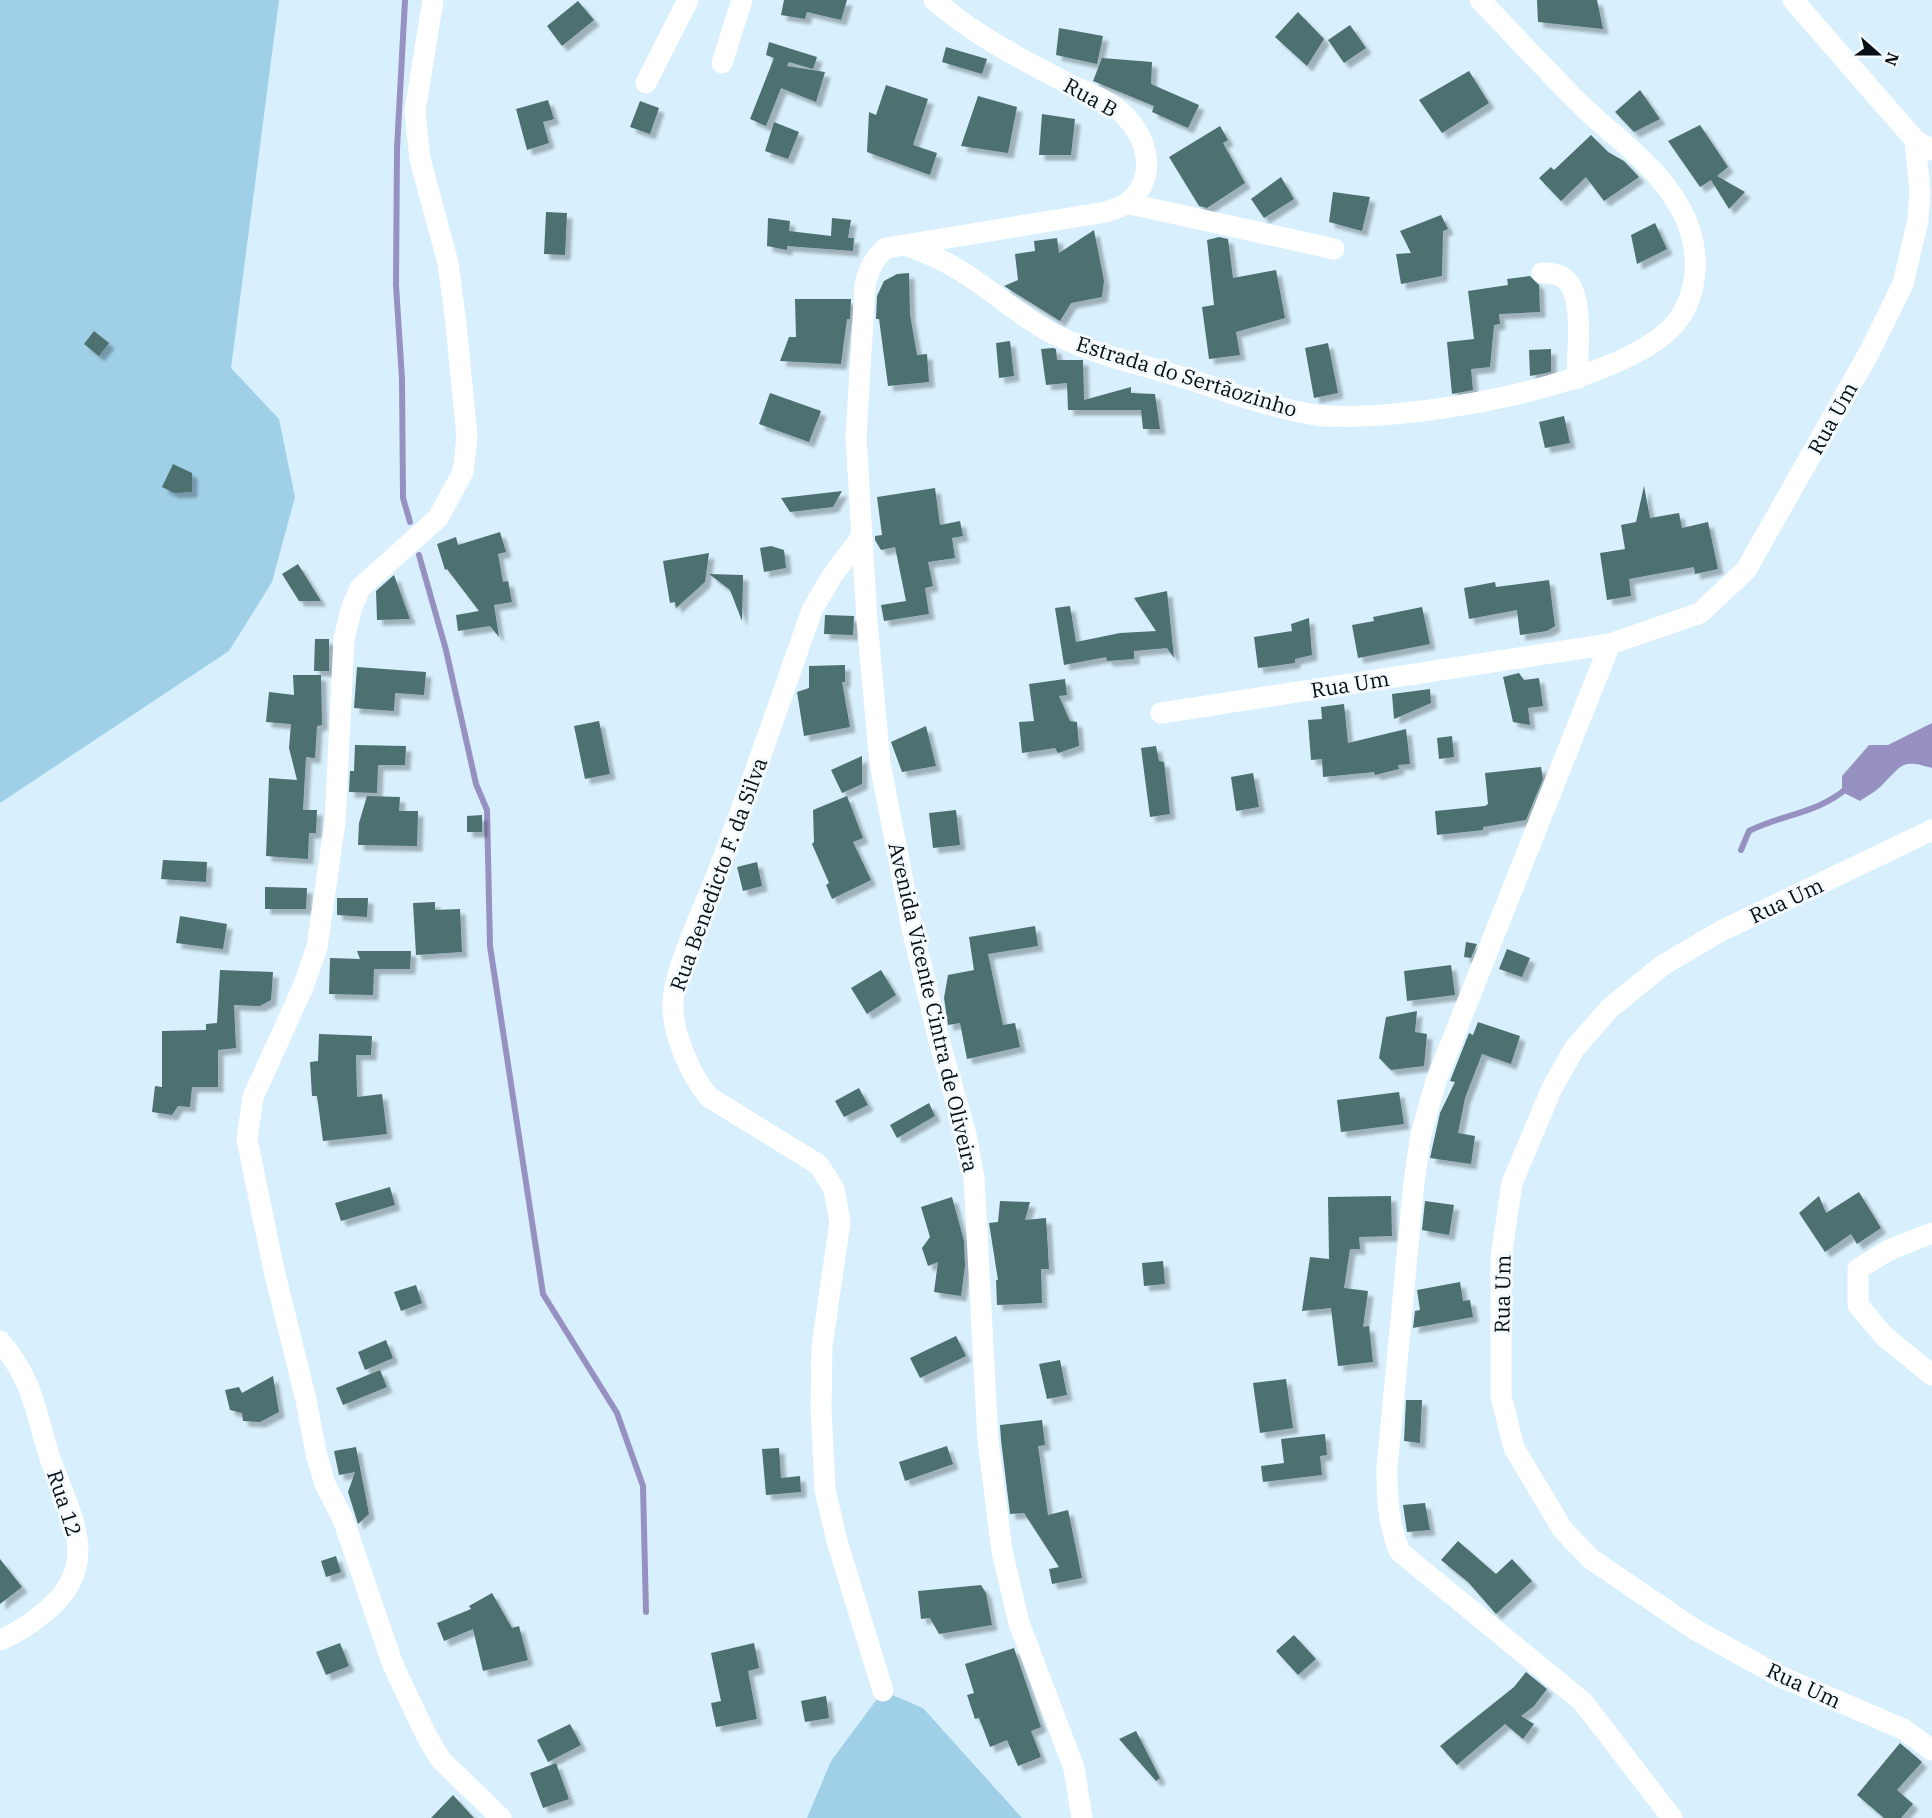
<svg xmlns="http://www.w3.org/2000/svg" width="1932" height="1818" viewBox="0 0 1932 1818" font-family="'IBM Plex Serif',serif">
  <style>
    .green { fill: #a0d0e8 }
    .water { fill: #9791c2 }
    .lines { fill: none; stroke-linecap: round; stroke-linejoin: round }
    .stream { stroke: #9791c2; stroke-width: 6 }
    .building { fill: #4d6f71; filter: url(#shadow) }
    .minor { stroke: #fff; stroke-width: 21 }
    .labels { text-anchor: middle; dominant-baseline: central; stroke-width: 6; stroke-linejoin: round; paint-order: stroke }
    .street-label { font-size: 21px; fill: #050f14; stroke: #f4fafd }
  </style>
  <defs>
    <filter id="shadow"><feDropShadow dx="5.5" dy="5.5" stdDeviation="1.5" flood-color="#0004"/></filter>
  </defs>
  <rect width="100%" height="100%" fill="#d8f0fd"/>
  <path class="green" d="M0 0H279L231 368 279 419 295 497 272 582 229 651 0 803Z
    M883 1691 923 1708 1022 1818H807L831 1761Z"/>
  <path class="water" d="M1932 723V768C1902 759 1903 764 1883 784 1877 791 1867 796 1860 801L1842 792V776L1869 745H1888Z"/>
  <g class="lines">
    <path class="stream" d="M405 0 397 149 396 285 402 379 403 498 410 522
      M419 555 446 650 476 784 487 810 490 946 543 1294 617 1413 643 1486 646 1612
      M1741 850 1749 831C1780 815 1819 813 1847 788"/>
  </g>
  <path class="building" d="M784 0H847L841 20 807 12 805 19 781 15Z
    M1537 0H1597L1603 29 1538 22Z
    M578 1 594 20 562 46 547 26Z
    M1298 12 1324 39 1307 66 1275 37Z
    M1350 25 1366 48 1344 63 1328 40Z
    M1059 28 1103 36 1097 64 1056 55Z
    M769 42 817 57 813 69 789 62 787 66 825 72 816 102 781 88 766 126 750 119 774 58 766 55Z
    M946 47 987 59 982 74 942 62Z
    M1102 58 1152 62 1151 84 1199 105 1188 128 1152 112 1154 106 1093 81Z
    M1469 71 1489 103 1442 133 1419 100Z
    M886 85 928 99 913 145 937 153 930 175 867 152 869 112 876 115Z
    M1640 90 1660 119 1634 132 1615 112Z
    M978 96 1017 107 1008 153 961 146Z
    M548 100 554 119 543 122 549 143 527 150 516 109Z
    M640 101 659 108 650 134 630 127Z
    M1042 114 1075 119 1071 155H1039Z
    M774 122 799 132 788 159 765 151Z
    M1700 125 1728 167 1717 176 1745 192 1729 209 1711 180 1700 187 1668 141Z
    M1220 126 1228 140 1223 143 1245 183 1207 208 1199 206 1169 157Z
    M1591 135 1608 152 1624 161 1639 177 1604 201 1586 177 1561 201 1539 178 1551 167 1554 170Z
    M1281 177 1294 199 1264 218 1251 199Z
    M1333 192 1370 197 1362 231 1329 222Z
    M546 212 567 213 565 255 544 254Z
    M1441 215 1448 229 1443 231 1442 276 1401 284 1396 254 1411 253 1400 231Z
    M768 218 790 221 789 231 831 236 832 218 851 220 848 238H854L853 251 787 246V250L767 246Z
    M1655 223 1667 249 1637 264 1631 235Z
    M1094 230 1104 281 1102 297 1071 303 1060 321 1004 286 1018 280 1015 254 1035 251 1034 241 1057 238 1059 253Z
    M1219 237 1228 239 1233 278 1276 270 1285 318 1236 332 1240 355 1209 359 1202 307 1214 305 1207 240Z
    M909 273 910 315 917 355 927 354 929 382 888 386 879 319H876L877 296 884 281 897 274Z
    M1530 276 1539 285 1540 312 1499 314 1500 324 1494 325 1490 367 1471 369 1473 390 1452 394 1447 342 1474 339 1468 291 1508 285 1507 279Z
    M795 299H851L850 319H847L841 364 780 361 789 337H796Z
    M94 331 109 343 99 356 84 344Z
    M1010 341 1014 376 999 378 996 343Z
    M1328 343 1338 393 1314 398 1305 348Z
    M1053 348 1056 349 1057 360H1083L1084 400 1131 387V393L1155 394 1160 429H1143L1141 410H1068L1067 383 1046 385 1041 349Z
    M1551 349V372L1530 376 1529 350Z
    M770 393 821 411 809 442 759 424Z
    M1564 416 1570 443 1545 448 1539 422Z
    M173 464 192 473V492L174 493 162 487Z
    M1644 486 1650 518 1679 513 1682 528 1708 522 1718 569 1695 574 1694 567 1629 579 1631 596 1607 600 1600 553 1625 549 1621 525 1636 522Z
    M935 488 940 525 960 521 963 536 952 538 955 558 928 562 933 586 925 588 929 614 884 621 881 605 906 601 895 547 881 550 875 540V536L882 535 877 497Z
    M842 491 833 507 790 512 781 498Z
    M500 532 506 552 498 554 503 582 508 581 512 602 494 605 499 637 490 626 458 631 456 615 479 611 447 569 445 570 437 544 456 537 458 545Z
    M771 546 784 550 786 568 764 572 760 548Z
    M709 553 705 582 676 608 675 602 670 603 663 561Z
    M298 564 321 601H299L282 574Z
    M709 574 743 575 742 621 730 590Z
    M394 575 410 619 377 620 376 591Z
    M1549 580 1555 626 1547 631 1520 635 1517 610 1469 619 1464 588 1495 582 1496 587Z
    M1167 591 1174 658 1167 648 1134 651V659L1107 661 1106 657 1064 665 1055 608 1070 606 1076 642 1120 633 1156 631 1134 598Z
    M1422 607 1430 644 1358 658 1352 625 1374 621 1373 617Z
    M825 615 854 616 853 635 824 634Z
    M1309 618 1312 655 1295 659V663L1258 668 1254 637 1292 631 1291 624Z
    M315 639H329V671H314Z
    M845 665V682H842L850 727 804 736 797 692 809 688V666Z
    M357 667 426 672 424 695 395 693 394 711 354 708Z
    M1519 673 1524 680 1539 678 1543 706 1528 708 1530 725 1513 722 1503 677Z
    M293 675H321L322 725 317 726 315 758 306 757 303 810H317L316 833H309L308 859 266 856 269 778 297 780 289 748 291 724 266 722 269 692 294 695Z
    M1065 679 1067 695 1059 696 1070 721 1077 722 1079 746 1058 753 1055 748 1022 753 1019 722 1034 721 1029 684Z
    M1430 689 1431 703 1394 719 1392 694Z
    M1344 704 1348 743 1406 729 1410 764 1398 765 1399 769 1375 775 1374 772 1323 777 1322 759 1311 760 1308 720 1322 719 1321 707Z
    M599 721 610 774 585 779 574 726Z
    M926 726 936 766 902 772 891 742Z
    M1452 736 1454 757 1439 759 1437 738Z
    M355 745 406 746 405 765H378L377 793 349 792 350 771H354Z
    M1156 746 1159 761 1164 762 1170 814 1150 817 1141 748Z
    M862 756V784L842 793 831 770Z
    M1541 767 1543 779 1526 820 1483 827V830L1437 835 1435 811 1485 806 1488 804 1485 773Z
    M1253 773 1259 807 1236 811 1231 777Z
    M367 796 400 797 399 811H418L417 846 358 845 359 823Z
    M847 796 863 838 853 842 871 880 832 899 826 885 829 883 812 844 814 842 813 810Z
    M956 810 960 845 933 848 929 813Z
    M482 815V832H467V816Z
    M163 860 207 862 206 882 161 879Z
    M757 862 762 886 743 891 737 867Z
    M265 887 307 888 306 909H265Z
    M337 898H368L367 917 337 915Z
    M435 902V910L460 909 462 952 416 955 413 903Z
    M180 916 227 924 223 949 176 943Z
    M1035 926 1038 946 988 954 1003 1025 1015 1023 1020 1047 967 1059 960 1023 948 1025 944 998 948 975 974 970 969 937Z
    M1466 942 1477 944 1471 958 1464 957Z
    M1507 949 1530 958 1522 977 1499 969Z
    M357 951H411L410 969H374L373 995 329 994 330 958 360 959Z
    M1451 965 1455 995 1407 1001 1404 971Z
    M220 970 273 972 271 1000 260 1006 234 1005 236 1048 218 1050V1087H192L190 1107 178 1106 172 1115 152 1112 155 1086 162 1087V1031L206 1030V1024L217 1023Z
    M881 970 896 995 867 1014 851 988Z
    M1417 1011 1415 1032 1427 1034 1424 1066 1391 1070 1379 1058 1386 1017Z
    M1478 1022 1520 1036 1511 1064 1482 1054 1465 1098 1458 1133 1475 1136 1471 1164 1430 1158 1440 1113 1455 1082 1450 1081 1469 1033 1473 1035Z
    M319 1034 372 1036 371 1055H356L357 1097 382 1094 387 1134 323 1141 317 1096H312L310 1062 318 1061Z
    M859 1088 868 1105 844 1117 835 1101Z
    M1399 1092 1404 1124 1341 1132 1337 1100Z
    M929 1103 935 1116 897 1138 890 1125Z
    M390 1187 395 1205 341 1221 335 1203Z
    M1859 1192 1881 1228 1857 1244 1851 1234 1825 1252 1799 1213 1819 1196 1826 1213Z
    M1391 1196 1392 1236 1359 1237 1360 1249H1350L1344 1288 1368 1291 1363 1327 1369 1326 1373 1362 1338 1366 1331 1308 1302 1311 1310 1257 1329 1259 1328 1197Z
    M952 1197 964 1241 965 1266 961 1296 934 1292 938 1262 928 1266 922 1248 930 1237 921 1207Z
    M1000 1201 1030 1202 1025 1220 1046 1218 1049 1269H1041L1042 1303 997 1305 996 1280H998L989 1223 998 1222Z
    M1425 1201 1454 1205 1449 1235 1422 1230Z
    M1163 1261 1165 1284 1144 1286 1142 1263Z
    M1460 1282 1463 1301 1470 1300 1473 1317 1413 1328 1415 1311 1420 1310 1417 1290Z
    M416 1285 422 1303 401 1311 394 1292Z
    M956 1336 966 1356 920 1378 910 1358Z
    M386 1340 393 1358 365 1370 358 1352Z
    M1060 1360 1067 1395 1047 1399 1039 1364Z
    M380 1370 387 1387 343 1405 336 1388Z
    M273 1376 279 1412 260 1422 243 1421 242 1413 230 1410 225 1390 239 1387 242 1393Z
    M1286 1379 1293 1428 1260 1433 1253 1383Z
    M1406 1400H1422L1420 1443 1404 1441Z
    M1042 1420 1045 1445 1038 1446 1048 1515 1068 1510 1082 1578 1052 1584 1049 1569 1059 1567 1024 1513 1010 1514 1001 1440 1000 1425Z
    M1325 1434 1327 1455 1320 1456 1322 1475 1263 1482 1261 1466 1284 1463 1281 1439Z
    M947 1446 953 1464 905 1481 899 1462Z
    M356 1447 369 1514 358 1524 348 1492 355 1472 339 1475 334 1451Z
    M779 1448 781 1478 800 1476 801 1492 766 1495 762 1449Z
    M1425 1503 1430 1530 1407 1532 1403 1505Z
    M1458 1541 1496 1574 1512 1559 1532 1581 1496 1614 1468 1582 1441 1560Z
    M336 1556 341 1572 326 1577 321 1561Z
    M0 1559 22 1587 0 1604Z
    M981 1585 986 1593 992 1625 939 1634 930 1618 921 1619 918 1591Z
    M492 1593 512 1628 519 1626 528 1660 483 1671 473 1629 444 1641 437 1623 471 1609 469 1606Z
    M1294 1635 1316 1659 1298 1675 1276 1651Z
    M340 1643 349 1666 326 1675 316 1652Z
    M754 1643 759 1668 748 1671 757 1719 716 1727 711 1703 721 1701 711 1653Z
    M1014 1648 1041 1727 1031 1731 1041 1757 1018 1766 1007 1740 990 1747 979 1718 975 1719 967 1695 974 1693 965 1664Z
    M1526 1672 1547 1689 1534 1706 1521 1716 1534 1724 1523 1739 1505 1724 1457 1765 1440 1746 1514 1687Z
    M826 1696 829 1718 805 1722 801 1701Z
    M570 1724 581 1745 548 1762 537 1740Z
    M1136 1731 1160 1778 1156 1781 1119 1739Z
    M1900 1743 1922 1762 1897 1790 1913 1804 1901 1818H1884L1857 1795Z
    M556 1763 569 1799 543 1808 530 1773Z
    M453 1795 474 1818H431Z"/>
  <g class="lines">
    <path class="minor" d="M433 0 415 111 420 159 448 263 456 324 467 437 463 472 438 518 360 588 351 610 344 639 335 822 317 947 303 987 253 1097 247 1139 273 1266 306 1400 316 1453 325 1484 343 1519 393 1665 426 1735 441 1760 501 1818
      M934 0C973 34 1019 58 1065 82 1082 91 1107 99 1121 112 1147 136 1160 177 1127 203 1121 207 1112 210 1106 212L886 248C873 259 869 269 865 285L856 437 867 621 880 763 912 928 940 1044 966 1135 974 1178 988 1441 1002 1551 1019 1623 1074 1768 1082 1818
      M1793 0 1915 140 1932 150
      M722 63 742 0
      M646 83 688 0
      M1126 203 1334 249
      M905 245C927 253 948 262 967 275 998 295 1026 321 1060 337 1097 355 1139 364 1178 376 1208 385 1237 396 1267 404 1283 408 1300 413 1316 415 1399 424 1613 388 1672 327 1698 299 1701 257 1687 222 1666 171 1617 140 1579 103 1545 69 1513 34 1480 0
      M1542 273C1552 273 1562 274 1568 282 1584 301 1577 355 1577 379
      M862 536 832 576 812 610C782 695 753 780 721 864 708 899 675 966 673 1001 671 1031 690 1075 709 1097L819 1165 834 1189 840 1222 822 1346 821 1408 825 1490 837 1541 883 1691
      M1610 644 1436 1081 1421 1134 1414 1182 1387 1468C1387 1499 1388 1524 1400 1552L1583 1702 1672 1818
      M1161 713 1610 644 1700 613 1746 570 1870 351 1903 284 1918 220 1920 192 1915 140
      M1932 830 1721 931 1663 965 1610 1008 1574 1049 1552 1088 1512 1183 1501 1257V1396L1514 1448 1563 1530 1591 1559 1694 1629 1779 1676 1903 1729 1932 1750
      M1932 1233 1889 1250 1858 1269V1305L1884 1336 1932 1375
      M0 1341C35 1384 34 1408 50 1458 69 1515 104 1563 46 1611 32 1623 17 1633 0 1640"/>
  </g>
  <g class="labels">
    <g class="street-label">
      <text transform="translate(1091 97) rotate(29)">Rua B</text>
      <text transform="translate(1187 376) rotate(17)">Estrada do Sertãozinho</text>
      <text transform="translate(1832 418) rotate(-61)">Rua Um</text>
      <text transform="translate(1350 684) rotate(-9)">Rua Um</text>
      <text transform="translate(718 874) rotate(-70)">Rua Benedicto F. da Silva</text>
      <text transform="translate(1786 900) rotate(-25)">Rua Um</text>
      <text transform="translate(934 1007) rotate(77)">Avenida Vicente Cintra de Oliveira</text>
      <text transform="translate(1502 1294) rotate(-89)">Rua Um</text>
      <text transform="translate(65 1503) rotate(72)">Rua 12</text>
      <text transform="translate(1804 1685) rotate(25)">Rua Um</text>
    </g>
  </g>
  <g transform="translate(1878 54) rotate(111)" stroke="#f4fafd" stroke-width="4.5" paint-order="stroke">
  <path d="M0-4.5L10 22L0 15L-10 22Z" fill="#050f14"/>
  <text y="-9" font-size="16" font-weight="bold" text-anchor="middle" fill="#050f14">N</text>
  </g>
</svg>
